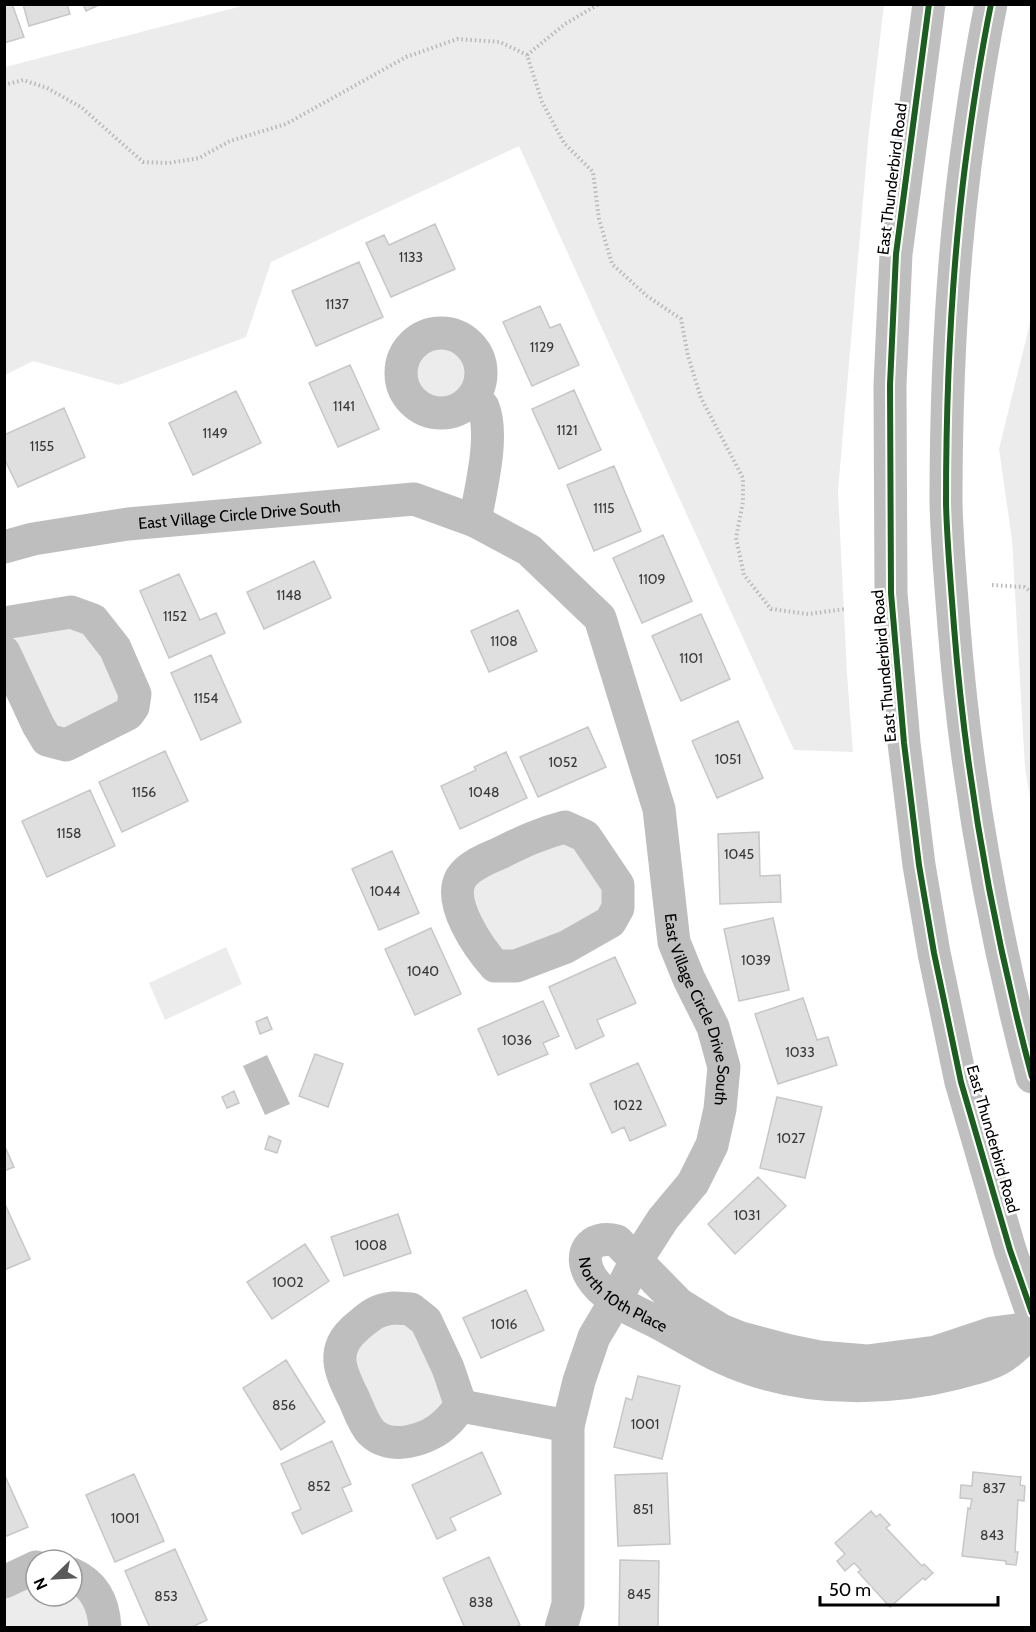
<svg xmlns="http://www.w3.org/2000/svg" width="1036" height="1632" viewBox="0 0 1036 1632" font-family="Cabin,sans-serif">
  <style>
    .green { fill: #ececec }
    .water { fill: #bfbfbf }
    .building { fill: #dfdfdf; stroke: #c7c7c7; stroke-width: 1.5 }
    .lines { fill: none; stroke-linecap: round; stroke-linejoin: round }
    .path { stroke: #b9b9b9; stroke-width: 4; stroke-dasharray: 1.5 3; stroke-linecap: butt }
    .minor { stroke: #bebebe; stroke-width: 33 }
    .major { stroke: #bebebe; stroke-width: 33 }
    .cycleway-casing { stroke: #fff; stroke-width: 10 }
    .cycleway { stroke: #1b5e20; stroke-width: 6 }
    .labels { text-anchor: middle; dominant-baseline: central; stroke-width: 5; stroke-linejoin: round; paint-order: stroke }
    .number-label { font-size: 14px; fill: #383838 }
    .street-label { font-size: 16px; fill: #000; stroke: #fff }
  </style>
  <rect width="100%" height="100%" fill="#fff"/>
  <path class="green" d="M246 5H884L869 131 838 491 847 674 853 752 794 750 519 146 271 262 246 337 119 385 33 361 5 375V67Z
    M1031 319V803L1025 768 1012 540 999 449Z
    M400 373a40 40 0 1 1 80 0a40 40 0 1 1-80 0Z
    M71 612 135 694 66 745 4 623Z
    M565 827 618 908 495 966 460 879Z
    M226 947 242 984 165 1020 149 983Z
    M394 1308 448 1368 445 1425 373 1434 346 1335Z
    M36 1567V1596H72V1574L105 1628H5V1582Z"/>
  <path class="water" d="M267 1055 290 1104 265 1115 243 1066Z"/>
  <path class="building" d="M4 4H12L24 37 4 43Z
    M23 4H67L70 14 29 26Z
    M83 4H101L86 11Z
    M435 224 455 269 391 297 366 243 384 235 389 245Z
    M359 262 383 317 316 346 292 291Z
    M540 306 550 328 560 324 579 365 532 386 503 322Z
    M350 365 379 429 338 447 309 383Z
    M574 390 601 450 559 469 532 409Z
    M236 391 261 443 193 475 169 423Z
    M64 408 85 457 18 487 4 458V435Z
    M614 466 641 531 594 551 567 485Z
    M663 535 692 601 642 623 613 558Z
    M314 561 331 598 264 629 247 592Z
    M179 574 200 620 216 613 225 633 169 658 140 591Z
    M518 610 537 651 489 672 471 631Z
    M701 614 730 679 681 701 652 636Z
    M211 655 241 722 201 740 171 673Z
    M738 721 763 778 717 798 692 741Z
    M588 727 606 767 538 797 520 757Z
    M165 751 188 801 122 832 99 782Z
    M506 752 527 798 460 829 441 786 476 770 474 767Z
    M90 790 115 846 47 877 22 821Z
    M759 832 760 876 780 875 781 902 720 904 718 834Z
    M392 851 419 913 379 930 352 869Z
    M773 918 789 990 739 1001 724 929Z
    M431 928 461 994 415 1015 385 949Z
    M615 957 636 1003 597 1020 604 1036 576 1049 549 987Z
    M803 998 817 1040 828 1037 837 1065 778 1084 755 1014Z
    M543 1001 559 1036 543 1043 548 1054 498 1075 478 1029Z
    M267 1017 272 1029 260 1034 256 1022Z
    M315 1054 343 1064 328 1107 299 1096Z
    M638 1063 666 1125 630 1141 624 1127 612 1133 590 1084Z
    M234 1091 239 1103 227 1108 222 1097Z
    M777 1097 822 1107 805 1178 760 1168Z
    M269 1136 281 1141 277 1153 265 1149Z
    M6 1149 14 1167 4 1171V1150Z
    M758 1177 786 1206 735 1254 708 1224Z
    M4 1202 30 1259 4 1270Z
    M398 1214 411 1253 344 1276 331 1237Z
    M305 1244 329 1281 272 1319 247 1282Z
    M526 1290 544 1330 481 1358 463 1318Z
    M286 1360 325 1422 281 1450 243 1388Z
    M638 1376 680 1386 662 1459 614 1447 626 1398 632 1400Z
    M332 1441 351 1484 342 1488 352 1511 302 1534 292 1513 301 1509 281 1464Z
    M482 1452 501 1494 450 1518 456 1530 437 1539 412 1485Z
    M973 1472 1021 1477 1020 1485 1025 1486 1024 1501 1018 1500 1015 1552H1018L1016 1565 1006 1564V1561L962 1556 968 1508 970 1509 972 1499 960 1498 961 1485 972 1486Z
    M667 1473 670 1544 618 1546 615 1475Z
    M134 1474 164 1541 115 1562 86 1495Z
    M6 1478 28 1527 4 1537V1479Z
    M871 1511 876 1517 880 1514 890 1525 886 1528 922 1566 924 1564 933 1573 925 1580 923 1578 890 1607 858 1572 861 1570 854 1563 845 1571 837 1561 845 1554 835 1543Z
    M175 1549 207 1620 190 1628H150L125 1571Z
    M489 1557 520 1625 514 1628H465L443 1578Z
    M620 1560 659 1561 658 1628H619Z"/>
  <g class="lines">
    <path class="path" d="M527 55 565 24 599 4
      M4 85 23 80 47 88 81 107 143 162 169 163 199 158 230 141 286 124 406 57 457 39 500 42 527 55 542 102 564 143 593 172 599 219 612 264 647 296 681 319 688 356 701 398 743 478V502L736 538 744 575 771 609 808 614 845 609
      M992 585 1024 587 1032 592"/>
    <g class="minor">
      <circle cx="441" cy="373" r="40"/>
      <path d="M474 396C476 399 481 404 483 407 495 435 480 492 475 521"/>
      <path id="s1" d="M4 547 33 539 128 524 414 499 475 521 529 550 600 618 659 809 674 942 689 979 713 1027 724 1067 720 1109 712 1145 693 1183 663 1219 636 1261 616 1300 594 1337 579 1381 568 1426V1604L561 1628"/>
      <path d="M4 623 71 612 93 620 115 648 135 694 133 707 128 714 66 745 47 740 38 725 4 652"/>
      <path d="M565 827 585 836 618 885V908L610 922 566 947 516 966H495C479 948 447 903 461 878 469 865 487 859 500 853 522 842 541 833 565 827Z"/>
      <path d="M394 1308 411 1309 426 1321 448 1368 461 1406C456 1411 452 1418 446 1423 429 1440 390 1452 371 1432 363 1423 359 1410 354 1399 340 1371 329 1349 358 1326 371 1315 376 1310 394 1308Z"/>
      <path id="s2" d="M1032 1328 993 1333 936 1352 867 1361 819 1357 790 1351 741 1338 721 1330 679 1304 617 1241C590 1234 577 1254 591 1277 606 1301 638 1312 662 1325 691 1341 719 1359 751 1369 816 1391 891 1390 957 1373 972 1369 991 1365 1004 1356 1014 1349 1022 1340 1032 1332"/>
      <path d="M461 1406 568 1426"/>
      <path d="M72 1574C94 1584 104 1603 105 1628"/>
      <path d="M4 1582 36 1567"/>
    </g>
    <path class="major" d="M929 4 896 254 890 385 891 593 904 743 919 865 934 953 961 1082 1010 1250 1032 1313
      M991 4C980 58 972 112 965 166 951 277 946 390 946 503 947 544 951 586 954 627 966 779 993 930 1032 1077"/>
    <defs>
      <path id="cycleway" d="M929 4 896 254 890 385 891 593 904 743 919 865 934 953 961 1082 1010 1250 1032 1313
        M991 4C980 58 972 112 965 166 951 277 946 390 946 503 947 544 951 586 954 627 966 779 993 930 1032 1077"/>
    </defs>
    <use href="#cycleway" class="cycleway-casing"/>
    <use href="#cycleway" class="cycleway"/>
  </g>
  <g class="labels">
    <g class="number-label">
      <text x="411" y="257">1133</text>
      <text x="337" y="304">1137</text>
      <text x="542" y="347">1129</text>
      <text x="344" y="406">1141</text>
      <text x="567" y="430">1121</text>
      <text x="215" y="433">1149</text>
      <text x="42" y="446">1155</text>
      <text x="604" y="508">1115</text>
      <text x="652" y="579">1109</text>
      <text x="289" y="595">1148</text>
      <text x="175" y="616">1152</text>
      <text x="504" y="641">1108</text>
      <text x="691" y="658">1101</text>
      <text x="206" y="698">1154</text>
      <text x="728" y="759">1051</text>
      <text x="563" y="762">1052</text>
      <text x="144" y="792">1156</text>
      <text x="484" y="792">1048</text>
      <text x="69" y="833">1158</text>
      <text x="739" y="854">1045</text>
      <text x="385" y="891">1044</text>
      <text x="756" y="960">1039</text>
      <text x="423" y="971">1040</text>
      <text x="517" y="1040">1036</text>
      <text x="800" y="1052">1033</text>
      <text x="628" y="1105">1022</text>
      <text x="791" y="1138">1027</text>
      <text x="747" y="1215">1031</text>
      <text x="371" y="1245">1008</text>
      <text x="288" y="1282">1002</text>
      <text x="504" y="1324">1016</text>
      <text x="284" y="1405">856</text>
      <text x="645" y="1424">1001</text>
      <text x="319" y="1486">852</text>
      <text x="994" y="1488">837</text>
      <text x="643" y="1509">851</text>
      <text x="125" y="1518">1001</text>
      <text x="992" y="1535">843</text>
      <text x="639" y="1594">845</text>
      <text x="166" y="1596">853</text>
      <text x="481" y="1602">838</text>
    </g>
    <g class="street-label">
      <text transform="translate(892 179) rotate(-83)">East Thunderbird Road</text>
      <text stroke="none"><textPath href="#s1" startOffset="238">East Village Circle Drive South</textPath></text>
      <text transform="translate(884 666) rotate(-95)">East Thunderbird Road</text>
      <text stroke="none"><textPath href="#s1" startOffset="1044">East Village Circle Drive South</textPath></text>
      <text transform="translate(993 1139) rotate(74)">East Thunderbird Road</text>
      <text stroke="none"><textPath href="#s2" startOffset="554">North 10th Place</textPath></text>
    </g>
  </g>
  <rect width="1036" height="1632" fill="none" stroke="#000000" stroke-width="12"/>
  <g transform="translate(54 1578) rotate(246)"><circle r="28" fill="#ffffff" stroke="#999999" stroke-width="1.5"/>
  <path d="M0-4.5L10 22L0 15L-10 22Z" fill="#595959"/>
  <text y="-9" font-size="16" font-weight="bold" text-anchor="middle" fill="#000000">N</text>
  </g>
  <path d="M820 1596v9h178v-9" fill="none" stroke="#000000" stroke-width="3"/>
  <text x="829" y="1596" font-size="18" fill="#000000" stroke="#ffffff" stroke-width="4.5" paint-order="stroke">50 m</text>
</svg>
